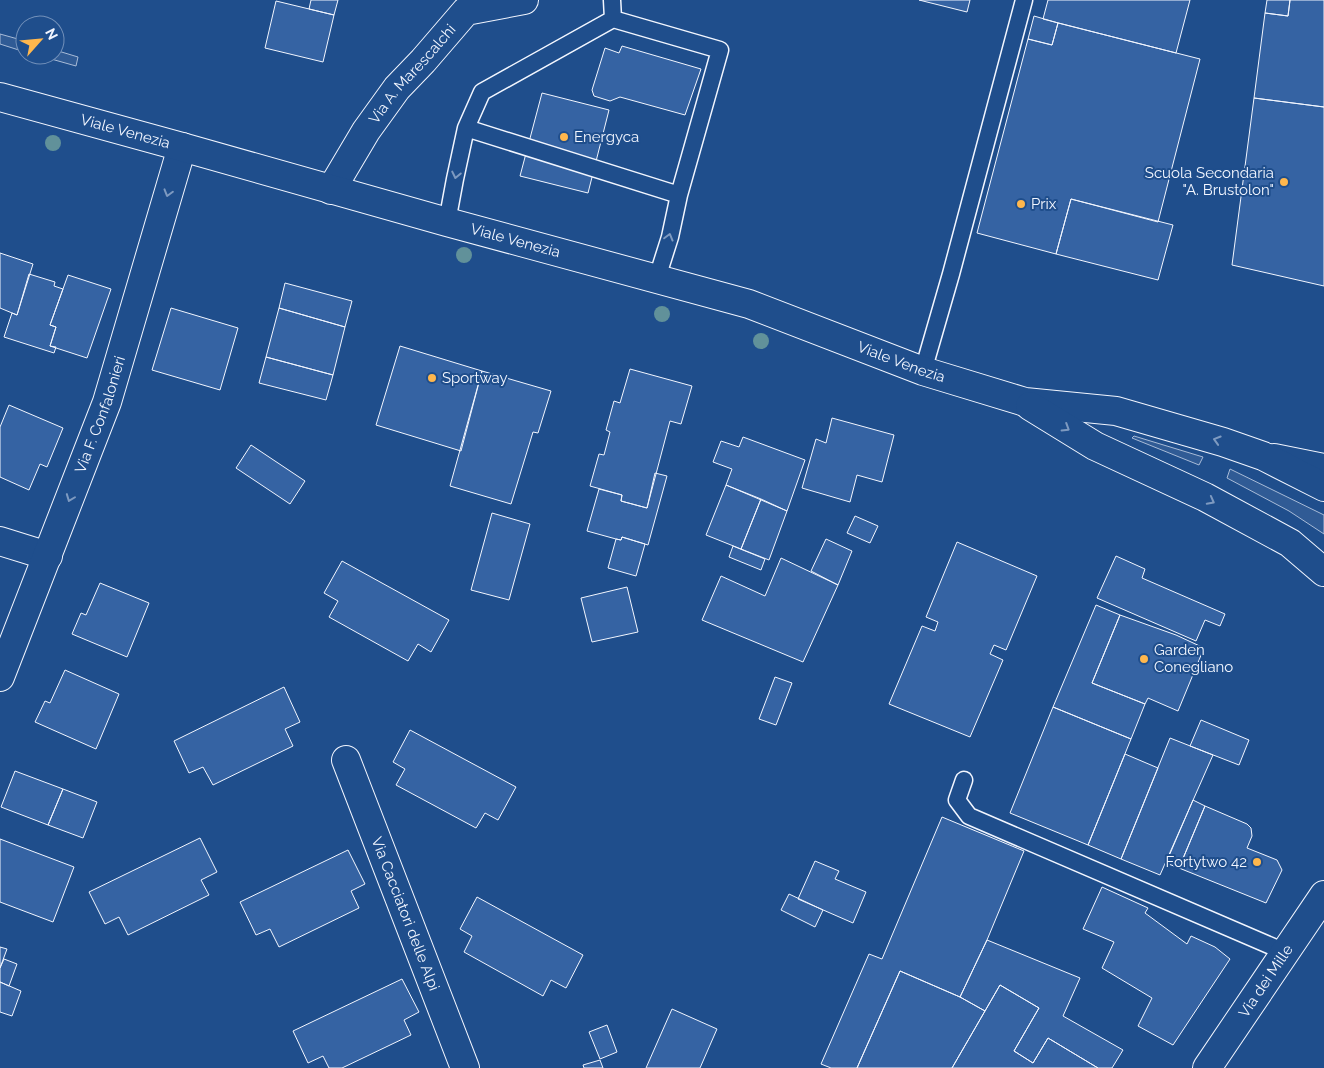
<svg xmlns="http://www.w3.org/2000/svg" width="1324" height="1068" viewBox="0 0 1324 1068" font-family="Raleway,sans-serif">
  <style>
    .green { fill: #305b95; stroke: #a8bbd7 }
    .building { fill: #3563a3; stroke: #f2f6ff }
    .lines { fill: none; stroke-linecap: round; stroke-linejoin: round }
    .service-casing { stroke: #f2f6ff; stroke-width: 19 }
    .minor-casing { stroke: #f2f6ff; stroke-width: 30 }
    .tertiary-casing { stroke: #f2f6ff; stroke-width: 30 }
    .primary-casing { stroke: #f2f6ff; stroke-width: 30 }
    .service { stroke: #1f4e8c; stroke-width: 16 }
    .minor { stroke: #1f4e8c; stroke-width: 28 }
    .tertiary { stroke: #1f4e8c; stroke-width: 28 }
    .primary { stroke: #1f4e8c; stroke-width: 28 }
    .tree { fill: #61919a }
    .oneway { stroke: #7e9ac0 }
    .poi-dot { fill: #ffb74d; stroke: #1f4e8c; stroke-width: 2 }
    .labels { text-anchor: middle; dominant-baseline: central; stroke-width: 4; stroke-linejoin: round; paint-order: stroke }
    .street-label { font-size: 15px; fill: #f2f6ff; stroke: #1f4e8c }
    .poi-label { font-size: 15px; fill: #f2f6ff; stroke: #1f4e8c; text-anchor: start }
  </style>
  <rect width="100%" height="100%" fill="#1f4e8c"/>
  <path class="green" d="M0 34 25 41V52L0 44Z
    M55 50 78 57 76 66 37 55H55Z
    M1134 436 1203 457 1199 465 1132 438Z
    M1230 469 1324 515V534L1289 511 1227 478Z"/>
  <path class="building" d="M311 0H338L334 15 309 9Z
    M919 0H970L967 12Z
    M1048 0H1190L1176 53 1043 19Z
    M1267 0H1290L1288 16 1265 13Z
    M1290 0H1324V107L1254 98 1265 13 1288 16Z
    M276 1 334 15 323 62 265 48Z
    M1034 16 1058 23 1052 45 1028 39Z
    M1058 23 1200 59 1158 222 1071 199 1056 254 977 233 1028 39 1052 45Z
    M622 46 701 69 685 115 620 97 610 101 594 96 592 90 605 48 619 53Z
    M542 93 609 110 588 193 520 176Z
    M1254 98 1324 107V286L1232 265Z
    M1071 199 1173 225 1158 280 1056 254Z
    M0 253 33 264 17 315 0 308Z
    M29 274 55 282 54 286 63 289 50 325 56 327 50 346 56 347 54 353 4 337 12 313 17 315Z
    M68 275 111 289 87 358 50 346 56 327 50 325Z
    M285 283 352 301 345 327 279 308Z
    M171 308 238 328 220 390 152 370Z
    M279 308 345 327 333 375 266 357Z
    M400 346 482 371 461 451 376 425Z
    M266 357 333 375 326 400 259 383Z
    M630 369 692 386 681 424 670 421 647 508 621 501 622 495 590 486 599 454 604 455 610 432 606 430 614 401 620 403Z
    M482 371 551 391 538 433 533 432 511 504 450 486Z
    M9 405 63 428 47 467 40 464 29 490 0 477V427Z
    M832 418 894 435 882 482 857 475 850 502 802 488 816 439 826 443Z
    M743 437 805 460 787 511 726 485 732 469 713 462 721 441 739 447Z
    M251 445 305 481 290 504 236 468Z
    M655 473 667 476 648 545 622 537 621 540 616 539 587 531 599 489 622 495 621 501 647 508Z
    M726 485 761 499 741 549 706 535Z
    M761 499 787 511 769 560 741 549Z
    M492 513 530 524 509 600 471 590Z
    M855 516 878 526 870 543 847 533Z
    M622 537 645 544 636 576 608 568 616 539 621 540Z
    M826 539 852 551 838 585 811 571Z
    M957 542 1037 576 1006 650 994 645 990 654 1003 660 970 737 889 704 922 626 935 631 938 622 926 617Z
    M733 546 765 559 761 570 729 557Z
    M1116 556 1145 569 1142 578 1225 614 1220 626 1205 620 1196 641 1097 598Z
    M781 558 838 585 803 662 702 620 721 576 765 596Z
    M342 561 449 620 431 652 418 644 408 661 329 617 338 601 324 593Z
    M100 583 149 603 127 657 72 634 81 613 86 615Z
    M627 587 638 632 592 642 581 598Z
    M1096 605 1120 615 1092 683 1145 704 1131 739 1053 707Z
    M1120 615 1176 635 1204 648 1178 711 1148 698 1145 704 1092 683Z
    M65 670 119 694 96 749 35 722 45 701 50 703Z
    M775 677 792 683 776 725 759 719Z
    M284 687 300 722 285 729 293 746 213 785 203 767 189 773 174 741Z
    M1053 707 1131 739 1088 845 1010 813Z
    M1201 720 1249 740 1239 765 1190 746Z
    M410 730 516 787 498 820 485 813 476 828 396 785 405 769 393 762Z
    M1170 738 1213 755 1160 875 1121 859Z
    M1125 754 1158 768 1121 859 1088 845Z
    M15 771 63 789 48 825 1 807Z
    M63 789 97 802 83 838 48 825Z
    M1193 800 1205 806 1179 868 1166 863Z
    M1205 806 1247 824 1251 828 1252 836 1247 848 1277 860 1282 870 1266 903 1179 868Z
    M942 817 1024 851 987 940 960 997 900 971 857 1068H831L821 1064 869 954 882 959Z
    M200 838 217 872 201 880 209 895 128 935 119 917 105 924 89 892Z
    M0 839 74 867 53 922 0 902Z
    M348 850 365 884 351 891 359 908 279 947 270 929 256 935 240 902Z
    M815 861 839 871 835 879 866 892 853 923 798 899Z
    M1102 887 1148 908 1145 913 1187 944 1191 936 1215 947 1230 959 1173 1045 1138 1026 1152 998 1102 968 1114 942 1083 929Z
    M789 894 823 910 815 927 781 910Z
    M477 897 583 955 566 988 551 980 543 996 464 952 472 936 460 929Z
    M987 940 1080 978 1063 1016 1123 1050 1112 1068H1098L1048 1038 1033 1063 1014 1051 1039 1008 1000 985 985 1011 960 997Z
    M0 947 7 949 0 968Z
    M4 959 17 964 9 986 0 982V968Z
    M900 971 960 997 985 1011 952 1068H857Z
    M402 979 419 1012 404 1020 411 1035 342 1068H329L323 1056 308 1063 293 1031Z
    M0 982 21 991 12 1016 0 1012Z
    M1000 985 1039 1008 1014 1051 1033 1063 1048 1038 1098 1068H952Z
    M672 1009 717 1029 700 1068H646Z
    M607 1025 617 1052 600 1059 589 1032Z
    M600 1060 603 1068H584L583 1065Z"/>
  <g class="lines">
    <defs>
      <path id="service" d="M612 0 613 19
        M466 128 679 195
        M447 222 455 179 466 128 482 92 613 19 720 50 679 195 670 237 657 278
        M923 371 951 274 1024 0
        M964 780 957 800 969 816 1285 952"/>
      <g id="minor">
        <path id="s1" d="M331 190 366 131 397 88 423 61 466 11 524 0"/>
        <path d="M0 541 48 556"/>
        <path id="s2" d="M0 677 107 402 182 147"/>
        <path id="s3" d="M346 760 465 1068"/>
      </g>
      <g id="tertiary">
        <path d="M1274 458 1324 468"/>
        <path id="s4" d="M1207 1068 1324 895"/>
      </g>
      <g id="primary">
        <path id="s5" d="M0 97 182 147 447 222 749 304 923 371 1025 402 1116 411 1223 442 1263 456 1324 487"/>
        <path d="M1030 406 1095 446 1205 497 1290 543 1324 572"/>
      </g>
    </defs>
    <use href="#service" class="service-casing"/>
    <use href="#minor" class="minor-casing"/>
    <use href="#tertiary" class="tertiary-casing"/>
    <use href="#primary" class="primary-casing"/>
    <use href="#service" class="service"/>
    <use href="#minor" class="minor"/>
    <use href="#tertiary" class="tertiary"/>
    <use href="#primary" class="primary"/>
  </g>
  <g class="tree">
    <circle cx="53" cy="143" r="8"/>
    <circle cx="464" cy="255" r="8"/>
    <circle cx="662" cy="314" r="8"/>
    <circle cx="761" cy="341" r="8"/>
  </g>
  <defs><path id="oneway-chevron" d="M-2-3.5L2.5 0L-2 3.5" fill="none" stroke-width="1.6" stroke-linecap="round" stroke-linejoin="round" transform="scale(1.25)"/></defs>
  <g class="oneway">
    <use href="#oneway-chevron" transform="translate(456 175) rotate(102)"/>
    <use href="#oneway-chevron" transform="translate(168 193) rotate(106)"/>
    <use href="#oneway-chevron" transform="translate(669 237) rotate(-75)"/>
    <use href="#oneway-chevron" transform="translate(1066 428) rotate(32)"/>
    <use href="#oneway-chevron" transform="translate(1217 440) rotate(-163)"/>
    <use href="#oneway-chevron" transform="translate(70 498) rotate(111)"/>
    <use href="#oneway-chevron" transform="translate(1211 501) rotate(28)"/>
  </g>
  <g class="poi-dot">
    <circle cx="564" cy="137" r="5"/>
    <circle cx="1284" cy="182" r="5"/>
    <circle cx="1021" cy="204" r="5"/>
    <circle cx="432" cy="378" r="5"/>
    <circle cx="1144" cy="659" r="5"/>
    <circle cx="1257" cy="862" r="5"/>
  </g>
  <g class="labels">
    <g class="street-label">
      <text stroke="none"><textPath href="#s1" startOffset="142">Via A. Marescalchi</textPath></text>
      <text stroke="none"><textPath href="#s5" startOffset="130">Viale Venezia</textPath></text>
      <text stroke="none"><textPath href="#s5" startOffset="535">Viale Venezia</textPath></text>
      <text stroke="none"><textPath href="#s5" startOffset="940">Viale Venezia</textPath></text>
      <text stroke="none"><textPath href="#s2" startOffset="281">Via F. Confalonieri</textPath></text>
      <text stroke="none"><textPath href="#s3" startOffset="165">Via Cacciatori delle Alpi</textPath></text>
      <text stroke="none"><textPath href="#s4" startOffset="105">Via dei Mille</textPath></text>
    </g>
    <g class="poi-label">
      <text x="574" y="137">Energyca</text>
      <text x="1274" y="173" text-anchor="end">Scuola Secondaria<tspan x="1274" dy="17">"A. Brustolon"</tspan></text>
      <text x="1031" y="204">Prix</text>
      <text x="442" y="378">Sportway</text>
      <text x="1154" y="650">Garden<tspan x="1154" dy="17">Conegliano</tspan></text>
      <text x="1247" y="862" text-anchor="end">Fortytwo 42</text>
    </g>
  </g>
  <g transform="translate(40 40) rotate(63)"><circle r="24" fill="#1f4e8c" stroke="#7391ba"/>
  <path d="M0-4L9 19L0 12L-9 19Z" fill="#ffb74d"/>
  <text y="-8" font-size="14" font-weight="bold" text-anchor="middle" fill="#f2f6ff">N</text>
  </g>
</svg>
